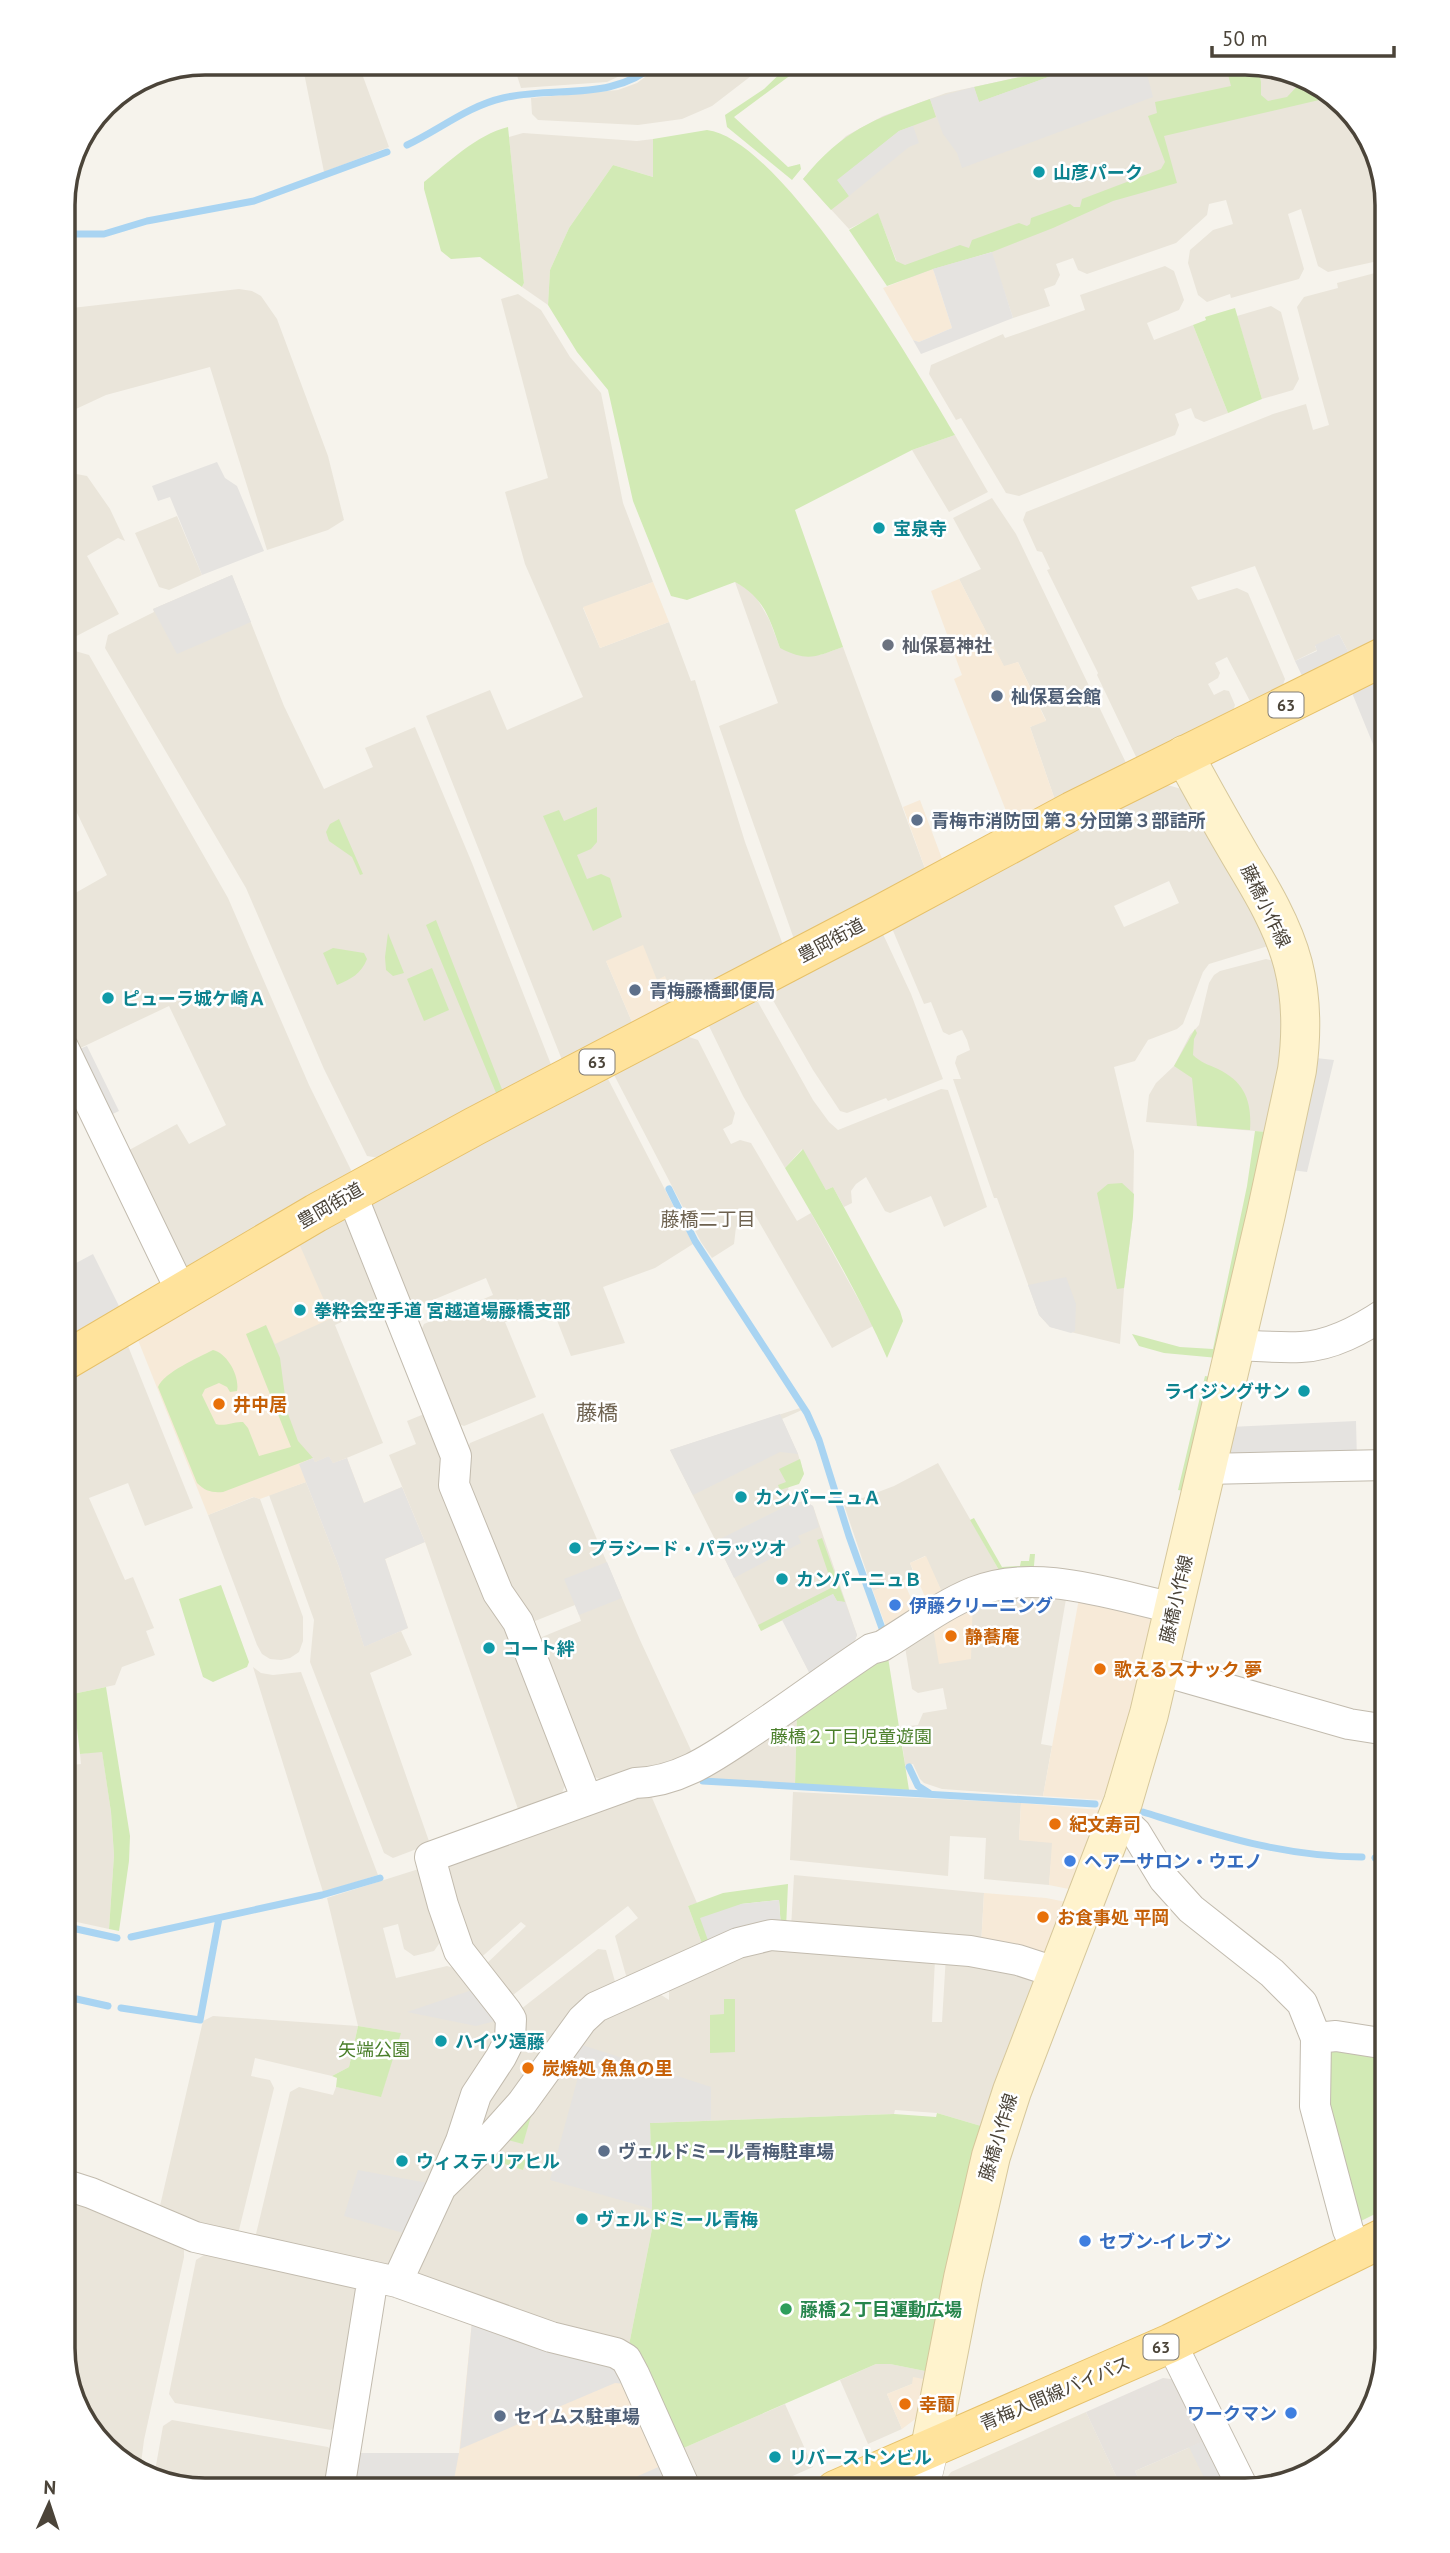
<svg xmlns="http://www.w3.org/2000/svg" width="1450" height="2553" viewBox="0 0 1450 2553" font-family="'PT Sans','Noto Sans JP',sans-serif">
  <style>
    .residential { fill: #eae5da; fill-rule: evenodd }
    .commercial { fill: #f7ead8 }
    .industrial { fill: #e6e2dd }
    .green { fill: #d2eab5 }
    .parking { fill: #e5e3e0 }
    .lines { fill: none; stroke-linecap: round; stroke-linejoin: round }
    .stream { stroke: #a9d4f2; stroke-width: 7 }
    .minor-casing { stroke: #c2bbae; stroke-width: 32 }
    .tertiary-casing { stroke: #c2bbae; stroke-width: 38 }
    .secondary-casing { stroke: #d6c79b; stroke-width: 40 }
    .primary-casing { stroke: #e6c16a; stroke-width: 40 }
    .minor { stroke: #fff; stroke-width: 30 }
    .tertiary { stroke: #fff; stroke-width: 37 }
    .secondary { stroke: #fff3cd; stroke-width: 38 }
    .primary { stroke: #ffe39c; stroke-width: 38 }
    .culture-dot { fill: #0f9aa8; stroke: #fff; stroke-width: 2.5 }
    .worship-dot { fill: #6b7280; stroke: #fff; stroke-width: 2.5 }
    .service-dot { fill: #5c6f8a; stroke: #fff; stroke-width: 2.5 }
    .food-dot { fill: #e8710a; stroke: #fff; stroke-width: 2.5 }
    .shop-dot { fill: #3f7fe0; stroke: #fff; stroke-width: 2.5 }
    .leisure-dot { fill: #2e9e5b; stroke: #fff; stroke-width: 2.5 }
    .labels { text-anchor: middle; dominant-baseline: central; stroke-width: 5; stroke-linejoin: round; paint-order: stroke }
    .shield { fill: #fff; stroke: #817c74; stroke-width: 2 }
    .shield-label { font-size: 16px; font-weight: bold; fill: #4b4439 }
    .culture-label { font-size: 18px; font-weight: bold; fill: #0d838f; stroke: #fff; text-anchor: start }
    .worship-label { font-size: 18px; font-weight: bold; fill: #5b616d; stroke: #fff; text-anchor: start }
    .service-label { font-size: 18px; font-weight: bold; fill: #4e5e75; stroke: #fff; text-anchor: start }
    .street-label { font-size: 18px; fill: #4b4439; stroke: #fff }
    .food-label { font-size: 18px; font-weight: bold; fill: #c56008; stroke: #fff; text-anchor: start }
    .shop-label { font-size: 18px; font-weight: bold; fill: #366cbe; stroke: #fff; text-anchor: start }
    .park-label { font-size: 18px; fill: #4a7f2a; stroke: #fff }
    .leisure-label { font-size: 18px; font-weight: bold; fill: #27864d; stroke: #fff; text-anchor: start }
    .neighbourhood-label { font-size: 19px; fill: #6e6250; stroke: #fff }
    .quarter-label { font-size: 21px; fill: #6e6250; stroke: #fff }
    .rim { fill: none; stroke: #4b4439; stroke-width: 3.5 }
  </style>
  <rect width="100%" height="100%" fill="#f6f3ec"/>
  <path class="residential" d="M302 63H358L389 147 324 172Z
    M513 63H647L607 82 521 88Z
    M664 63H768L712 106 682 119 638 125 538 120 532 114 531 98 618 90 637 83Z
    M1131 63H1254L1324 87 1373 143 1387 205V259L1328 272 1318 266 1301 209 1288 214 1304 269 1299 279 1231 298 1230 294 1207 302 1198 295 1188 263 1190 250 1213 230 1233 224 1226 200 1209 204 1207 215 1176 243 1087 274 1078 270 1073 258 1056 264 1060 275 1055 285 1044 289 1050 306 1013 318 991 252 904 280 878 214 849 229 803 179 846 136 883 116 946 93 1015 78Z
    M523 133 637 141 653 139V177L613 165 569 228 550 270 548 305 522 287 524 283 509 137Z
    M63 240 71 296 63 297Z
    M1165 266 1174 271 1184 300 1179 310 1147 323 1154 340 1193 325 1228 413 1204 422 1195 418 1191 408 1175 414 1179 425 1175 435 1019 496 1006 493 961 418 956 420 929 374 931 365 1003 334 1005 338 1085 310 1080 295Z
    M1375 273 1376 277 1387 274V640L1351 657 1339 634 1315 646 1317 650 1295 661 1255 566 1191 587 1198 600 1237 588 1248 593 1285 679 1281 691 1252 705 1227 657 1215 663 1220 673 1218 678 1208 684 1214 695 1224 690 1229 691 1235 705 1232 715 1138 761 1097 675 1098 673 1047 570 1050 569 1042 552 1037 551 1023 520 1026 512 1273 414 1306 404 1313 430 1329 425 1297 307 1304 297 1338 288 1337 283Z
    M239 289 252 291 261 296 277 319 328 456 344 520 328 530 267 550 210 367 106 395 63 415V309Z
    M518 294 541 310 570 357 601 393 623 503 653 582 583 608 600 648 669 622 691 681 695 680 745 842 783 945 699 996 671 991 657 980 606 961 635 1029 564 1065 426 716 490 690 507 730 583 697 525 564 505 492 548 478 501 299Z
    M1271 306 1281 312 1299 379 1293 390 1262 399 1237 316Z
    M955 435 988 492 949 512 912 450Z
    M66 472 87 476 110 509 125 541 118 538 87 556 119 614 63 643V474Z
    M992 498 1016 534 1128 767 1056 803 1030 727 1046 720 1018 662 1004 667 959 579 981 569 953 518Z
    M177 516 202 575 169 590 159 587 135 533Z
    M232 575 284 706 324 789 373 767 365 748 415 727 472 863 552 1067 385 1159 367 1156 324 1069 246 888 105 648 108 635 154 612 153 609Z
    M735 582 753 592 769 619 780 648 820 655 843 647 927 874 795 942 719 726 778 703Z
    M75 651 89 655 228 898 309 1085 351 1170 348 1180 185 1276 120 1155 177 1124 189 1144 226 1125 169 1006 72 1052 63 1033V900L107 875 63 784V657Z
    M1164 784 1185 790 1245 898 1268 946 1209 964 1203 972 1183 1024 1177 1029 1148 1040 1135 1061 1114 1067 1134 1151 1133 1216 1124 1288 1120 1344 1050 1327 1039 1315 997 1198H994L953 1079H961L955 1063 957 1056 970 1050 967 1040 962 1030 949 1035 943 1032 931 1002 924 1004 891 926ZM1169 881 1179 903 1124 927 1114 906Z
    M882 932 911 994 943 1079 888 1101 886 1098 847 1113 840 1111 813 1070 770 995 773 988Z
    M1266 959 1274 961 1280 984 1284 1040 1267 1132 1146 1122 1149 1095 1156 1083 1174 1066 1190 1035 1199 1025 1209 983 1214 975 1220 971Z
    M750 1001 758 1002 813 1100 829 1122 838 1130 941 1089 948 1090 987 1207 944 1227 931 1196 890 1213 885 1211 866 1177 856 1184 851 1191 852 1203 844 1207 833 1187 826 1190 802 1149 785 1168 743 1096 708 1024Z
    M683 1035 698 1040 735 1113 732 1124 723 1129 731 1144 740 1140 751 1143 797 1221 811 1213 873 1326 832 1348 755 1215 736 1227 734 1244 712 1258 701 1242 612 1071Z
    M606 1075 693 1244 655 1268 603 1287 625 1343 571 1356 551 1305 505 1322 536 1397 464 1426 454 1422 419 1335 424 1324 493 1295 486 1278 416 1307 406 1303 366 1207Z
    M343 1211 386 1302 335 1325 383 1443 332 1464 314 1462 313 1458 299 1464 266 1325 297 1239Z
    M126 1341 193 1508 145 1526 128 1483 89 1498 125 1580 133 1577 154 1628 146 1631 155 1655 122 1667 115 1685 73 1694 63 1657V1376Z
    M800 1408 802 1410 782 1419 798 1454 804 1474 788 1488 792 1504 804 1501 813 1506 857 1635 851 1651 812 1678 783 1620 761 1631 670 1450Z
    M429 1412 568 1778 560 1798 519 1812 425 1542 389 1455 416 1444 407 1421Z
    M543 1413 640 1640 696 1761 602 1780 586 1773 536 1645 542 1637 581 1621 579 1615 575 1605 535 1621 525 1616 463 1484 466 1452 470 1443Z
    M938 1463 1003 1577 946 1601 925 1556 910 1563 915 1576 873 1591 844 1505 894 1486Z
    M306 1482 339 1567 364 1646 401 1631 412 1655 370 1673 430 1844 393 1858 384 1853 310 1662 314 1620 269 1495Z
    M254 1497 260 1499 303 1617V1641L299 1652 290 1658 281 1660 270 1659 262 1654 257 1645 208 1515Z
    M1000 1590 1066 1599 1041 1744 1052 1746 1043 1796 942 1789 924 1783 920 1779 913 1764 905 1765 900 1727 918 1725 923 1713 947 1709 943 1688 918 1693 912 1689 904 1641 973 1598Z
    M253 1667 261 1673 273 1675 301 1672 378 1875 323 1892Z
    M797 1712 795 1785 700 1778Z
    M102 1751 111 1812 114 1855 109 1929 63 1919V1766L81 1764 80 1754Z
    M793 1792 1021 1803 1019 1840 1053 1842 1049 1885 984 1879 986 1838 950 1836 948 1876 790 1860Z
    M650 1793 697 1903 688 1906 704 1949 627 1979 615 1936 638 1918 628 1906 513 1995 502 1994 482 1968 526 1926 521 1922 476 1962 440 1862Z
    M425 1867 443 1938 434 1951 414 1956 404 1949 398 1924 383 1928 396 1978 447 1966 463 1971 489 2002 501 2033 391 2271 262 2244 256 2234 290 2092 299 2087 333 2095 336 2087 381 2096 400 2033 358 2026 349 2067 332 2076 255 2058 251 2076 270 2080 274 2088 239 2230 232 2235 159 2210 203 2021 213 2016 358 2026 327 1898Z
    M794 1875 984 1893 981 1946 791 1928Z
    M743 1947 935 1959 932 2022H942L946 1955 1036 1975 1004 2057 981 2126 937 2113 895 2110 894 2114 650 2123 652 2229 629 2345 555 2328 418 2279 414 2268 435 2216 588 2023 652 1989 669 2000V1991L681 1975Z
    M598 1949 606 1950 616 1985 466 2145 521 2009Z
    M63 2194 184 2248V2257L144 2440 140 2471 132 2462 121 2460 77 2410 63 2348Z
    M207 2253 354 2281 361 2292 341 2422 331 2430 175 2403 169 2394 196 2260Z
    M876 2364H890L930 2372 929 2380 912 2384 887 2394 902 2429 868 2444 840 2380Z
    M785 2404 813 2467 761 2490H697L679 2450Z
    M1086 2412 1117 2478 1091 2490H938L951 2472Z
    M172 2420 328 2447 335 2455 330 2490H280L155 2471 163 2426Z
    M1209 2439 1234 2490H1144L1135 2471Z"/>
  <path class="commercial" d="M933 269 952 328 919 342 913 340 883 288Z
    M959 579 1004 666 1018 662 1046 721 1030 727 1056 803 1012 826 954 679 962 675 931 591Z
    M653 582 669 622 600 648 583 607Z
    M920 800 944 864 927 874 903 807Z
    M643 945 657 980 665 976 671 991 694 982 699 996 635 1029 606 961Z
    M297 1239 332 1318 275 1344 266 1325 299 1463 313 1458 315 1462 329 1456 333 1463 347 1458 364 1503 402 1487 425 1542 385 1559 408 1628 364 1647 339 1567 306 1482 260 1499 253 1497 208 1515 138 1340Z
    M926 1556 946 1601 931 1610 910 1563Z
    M903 1580 919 1616 889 1635 873 1591Z
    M1080 1593 1159 1611 1120 1754 1102 1800 1043 1796Z
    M973 1598 971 1659 939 1664 932 1622Z
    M1021 1803 1099 1810 1074 1890 1049 1885 1052 1843 1019 1840Z
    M984 1893 1046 1898 1066 1902 1047 1960 981 1946Z
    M472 2321 621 2371 674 2490H347L353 2453H459Z
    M913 2377 929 2380 918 2417 902 2429 887 2394 912 2384Z
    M155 2471 239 2485 238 2490H196L154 2476Z"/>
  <path class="industrial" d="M1163 2378 1179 2380 1209 2439 1135 2471 1144 2490H1091L1117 2478 1086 2412Z"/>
  <path class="green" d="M791 63H807L734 117 788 167 800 164 801 169 792 180 727 127 725 115 764 89Z
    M1225 63 1257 64 1261 82V95L1268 101 1287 97 1303 80 1324 87 1332 97 1164 136 1177 183 1113 201 1053 228 992 252 933 269 887 286 849 230 878 213 896 261 905 265 960 245 969 248 972 240 1019 223 1027 226 1030 224 1031 218 1070 204 1074 207H1080L1082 199 1161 169 1165 162 1148 116 1157 113 1155 102 1231 86Z
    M1062 72 979 102 974 87 1015 78Z
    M930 99 936 117 899 131 838 180 849 196 831 210 803 179C843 130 872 120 930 99Z
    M508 127 524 283 522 287 480 257 451 259 441 251 424 189V182C449 162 476 135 508 127Z
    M707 130C782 139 915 368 955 435L912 450 795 510 843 647C815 657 808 662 780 648 769 617 764 598 735 582L687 600 671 596 633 501 608 390 577 352 548 305 550 270 569 228 613 165 653 177V139Z
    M1235 308 1262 399 1228 413 1193 325 1206 320 1205 317Z
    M597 807V842L591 849 577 855 587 879 601 874 610 878 622 917 593 931 543 816 559 810 564 821Z
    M339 819 363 874 360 875 352 857 329 841 326 832 330 824Z
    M436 920 505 1097 499 1100 426 925Z
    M388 933 404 973 393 976 386 970 385 957Z
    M333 948 364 953 367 959C361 974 351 979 337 985L323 953Z
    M432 968 449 1010 424 1021 407 979Z
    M1195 1029 1197 1033 1194 1039 1193 1055C1200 1062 1209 1065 1218 1069 1245 1082 1252 1102 1250 1130L1197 1126 1192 1078 1174 1066Z
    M1255 1131 1267 1132 1218 1358 1164 1353 1139 1346 1132 1334 1180 1347 1213 1349 1247 1186Z
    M803 1149 826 1190 833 1187 900 1311 903 1321 887 1358C858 1292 821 1230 785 1168Z
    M1122 1183 1134 1194 1133 1216 1124 1288 1117 1289 1097 1193 1108 1184Z
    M266 1325 280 1358 287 1411 298 1441 313 1458 223 1492C212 1493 205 1491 197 1483L158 1387C164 1372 198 1358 213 1350 227 1353 240 1376 237 1391L230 1392 227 1387 219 1383 205 1389 202 1395 216 1424C226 1427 233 1421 243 1422L248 1428 259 1456 291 1447 246 1334Z
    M1205 1376 1211 1377 1184 1491 1178 1490Z
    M800 1459 804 1474 799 1484 780 1490 778 1485 786 1482 779 1469Z
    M974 1518 1002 1567 1020 1566 1021 1561H1029L1030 1554H1035L1033 1577H1003L970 1520Z
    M822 1538 845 1602 837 1601 833 1594 761 1631 758 1625 833 1587 817 1540Z
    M221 1585 249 1662 247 1667 213 1682 203 1677 179 1599Z
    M887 1651 909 1790 795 1785 797 1712Z
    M106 1687 130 1836 129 1861 119 1931 109 1929 114 1855 111 1812 102 1752 80 1754 73 1694Z
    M788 1884 786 1928H781L779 1900 741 1904 710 1946 704 1949 688 1906 723 1893Z
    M724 1999H735V2052L710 2053V2015L724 2014Z
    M358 2026 401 2033 381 2097 336 2087 337 2078 332 2076 349 2067Z
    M1328 2042 1387 2054V2208L1355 2224 1325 2105Z
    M535 2102 523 2144 504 2139Z
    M937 2113 981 2126 930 2372 890 2364H876L679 2450 629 2345 652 2229 650 2123 894 2114 936 2117Z
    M493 2151 526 2160 523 2170 484 2157Z"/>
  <path class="parking" d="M1131 63H1144L1153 97 962 168 957 153 943 134 930 99 974 87 979 102 1062 72Z
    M913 126 919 143 909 147 849 196 837 180 899 131Z
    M992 252 1013 318 921 354 913 340 919 342 952 328 933 269Z
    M217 462 225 478 237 486 264 551 202 575 170 497 158 501 152 486Z
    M232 575 251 622 177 654 153 609Z
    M1339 634 1351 657 1304 680 1295 661 1317 651 1315 645Z
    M1387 669V744L1375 749 1350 688Z
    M694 982 699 996 669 1011 663 994Z
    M87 1046 119 1111 102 1119 72 1052Z
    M1316 1058 1334 1060 1307 1172 1291 1170Z
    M93 1254 123 1314 69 1345 63 1333V1270Z
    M1066 1277 1076 1304 1075 1331 1071 1333 1050 1327 1039 1315 1028 1285Z
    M780 1414 798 1454 780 1452 693 1495 670 1450Z
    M1356 1421 1357 1461 1223 1462 1230 1427Z
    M329 1456 333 1463 347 1458 364 1503 402 1487 425 1542 385 1559 408 1628 364 1647 339 1567 299 1464 313 1458 315 1462Z
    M804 1501 813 1506 819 1527 798 1536 801 1543 734 1578 716 1541 784 1507Z
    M607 1562 622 1598 579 1615 564 1579Z
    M833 1594 837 1601 845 1602 857 1635 851 1651 812 1678 782 1620Z
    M779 1900 781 1928 710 1946 700 1918 741 1904Z
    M478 1988 499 2020 476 2026 407 2012Z
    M576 2043 711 2087V2120L650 2123 652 2209 550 2180 580 2070 564 2060Z
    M358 2170 433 2184 407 2234 344 2216Z
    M472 2321 612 2363 626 2384 615 2383 460 2449Z
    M1209 2439 1234 2490H1210L1189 2447Z
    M353 2453H459L452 2490H347Z
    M663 2465 672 2485 667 2487 668 2490H606Z"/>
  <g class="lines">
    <path class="stream" d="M407 145C439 130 468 106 503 98 557 85 611 103 657 63
      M74 234H104L147 221 254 201 387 152
      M669 1189 695 1241 807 1413 819 1440 849 1536 883 1631
      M909 1767 918 1786 929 1793
      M703 1781 1095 1804
      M1143 1812C1218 1835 1283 1857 1362 1857
      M1375 1858 1387 1855
      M63 1926 117 1938
      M131 1937 322 1895 380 1878
      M63 1996 108 2006
      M121 2008 200 2020 219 1918"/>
    <defs>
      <path id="minor" d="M63 1047 182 1293
        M351 1193 456 1456 454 1485 498 1593 518 1622 587 1800
        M1235 1345C1257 1346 1279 1348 1301 1347 1332 1346 1362 1329 1387 1312
        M1206 1469 1387 1465
        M1160 1670 1349 1724 1387 1730
        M1118 1816 1136 1833 1164 1879 1191 1909 1272 1973 1302 2003 1316 2038 1315 2106 1348 2230 1358 2252
        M1316 2038 1336 2036 1387 2044
        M63 2184 91 2193 195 2237 397 2282 551 2337 616 2353 626 2359 634 2374 686 2490
        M441 2187 461 2141 476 2095 501 2057 510 2039 511 2019 506 2011 459 1951 443 1905 430 1857 635 1783C680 1782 715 1756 751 1732 792 1705 830 1676 871 1649L882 1646C912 1628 942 1605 974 1592 1035 1567 1113 1595 1174 1608
        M397 2282 441 2187 488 2141 522 2103 582 2020 596 2007 738 1943 771 1935 970 1951 1018 1960 1058 1973
        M1171 2343 1244 2490
        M339 2490 373 2277"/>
      <path id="tertiary" d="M920 2490 930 2448"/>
      <path id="secondary" d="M930 2448 963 2278 991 2156 1012 2091 1123 1802 1149 1714 1266 1214 1297 1070C1302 1034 1302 999 1293 964 1283 926 1262 891 1242 858 1222 824 1203 790 1184 755"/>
      <path id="primary" d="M63 1362 316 1213 475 1126 879 915 1072 811 1387 655
        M835 2490 1171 2343 1387 2236"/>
    </defs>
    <use href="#minor" class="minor-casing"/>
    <use href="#tertiary" class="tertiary-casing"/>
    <use href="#secondary" class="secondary-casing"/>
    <use href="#primary" class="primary-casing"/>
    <use href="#minor" class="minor"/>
    <use href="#tertiary" class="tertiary"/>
    <use href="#secondary" class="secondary"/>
    <use href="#primary" class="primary"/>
  </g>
  <g class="culture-dot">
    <circle cx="1039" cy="172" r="7"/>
    <circle cx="879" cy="528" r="7"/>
    <circle cx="108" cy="998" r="7"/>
    <circle cx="300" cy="1310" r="7"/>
    <circle cx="1304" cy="1391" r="7"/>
    <circle cx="741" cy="1497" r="7"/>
    <circle cx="575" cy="1548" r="7"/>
    <circle cx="782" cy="1579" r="7"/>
    <circle cx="489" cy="1648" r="7"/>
    <circle cx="441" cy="2041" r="7"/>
    <circle cx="402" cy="2161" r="7"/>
    <circle cx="582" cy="2219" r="7"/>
    <circle cx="775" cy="2457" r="7"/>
  </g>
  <circle class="worship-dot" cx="888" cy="645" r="7"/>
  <g class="service-dot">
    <circle cx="997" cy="696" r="7"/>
    <circle cx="917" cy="820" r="7"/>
    <circle cx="635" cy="990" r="7"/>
    <circle cx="604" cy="2151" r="7"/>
    <circle cx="500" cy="2416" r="7"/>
  </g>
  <g class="food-dot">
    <circle cx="219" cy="1404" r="7"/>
    <circle cx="951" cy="1636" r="7"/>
    <circle cx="1100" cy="1669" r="7"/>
    <circle cx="1055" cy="1824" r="7"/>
    <circle cx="1043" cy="1917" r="7"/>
    <circle cx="528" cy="2068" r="7"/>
    <circle cx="905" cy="2404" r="7"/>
  </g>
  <g class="shop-dot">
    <circle cx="895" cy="1605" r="7"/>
    <circle cx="1070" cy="1861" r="7"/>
    <circle cx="1085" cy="2241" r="7"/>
    <circle cx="1291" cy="2413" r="7"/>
  </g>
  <circle class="leisure-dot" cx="786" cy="2309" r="7"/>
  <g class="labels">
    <g class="shield">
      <rect x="1268.5" y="692.5" width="35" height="25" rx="5"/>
      <rect x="579.5" y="1049.5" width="35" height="25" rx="5"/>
      <rect x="1143.5" y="2334.5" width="35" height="25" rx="5"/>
    </g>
    <g class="shield-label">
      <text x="1286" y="705">63</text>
      <text x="597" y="1062">63</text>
      <text x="1161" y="2347">63</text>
    </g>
    <g class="culture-label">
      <text x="1053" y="172">山彦パーク</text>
      <text x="893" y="528">宝泉寺</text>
      <text x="122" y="998">ピューラ城ケ崎Ａ</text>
      <text x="314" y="1310">拳粋会空手道 宮越道場藤橋支部</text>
      <text x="1290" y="1391" text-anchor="end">ライジングサン</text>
      <text x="755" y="1497">カンパーニュＡ</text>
      <text x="589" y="1548">プラシード・パラッツオ</text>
      <text x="796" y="1579">カンパーニュＢ</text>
      <text x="503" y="1648">コート絆</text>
      <text x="455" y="2041">ハイツ遠藤</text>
      <text x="416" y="2161">ウィステリアヒル</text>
      <text x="596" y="2219">ヴェルドミール青梅</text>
      <text x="789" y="2457">リバーストンビル</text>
    </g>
    <g class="worship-label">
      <text x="902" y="645">杣保葛神社</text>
    </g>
    <g class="service-label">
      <text x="1011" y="696">杣保葛会館</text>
      <text x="931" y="820">青梅市消防団 第３分団第３部詰所</text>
      <text x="649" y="990">青梅藤橋郵便局</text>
      <text x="618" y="2151">ヴェルドミール青梅駐車場</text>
      <text x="514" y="2416">セイムス駐車場</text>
    </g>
    <g class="street-label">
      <text transform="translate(1266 906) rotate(64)">藤橋小作線</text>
      <text transform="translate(831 940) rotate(-28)">豊岡街道</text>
      <text transform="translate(330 1205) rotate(-30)">豊岡街道</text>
      <text transform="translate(1176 1599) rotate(-77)">藤橋小作線</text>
      <text transform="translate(998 2137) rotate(-73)">藤橋小作線</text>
      <text transform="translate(1055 2393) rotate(-23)">青梅入間線バイパス</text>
    </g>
    <g class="food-label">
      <text x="233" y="1404">井中居</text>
      <text x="965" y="1636">静蕎庵</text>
      <text x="1114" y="1669">歌えるスナック 夢</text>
      <text x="1069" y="1824">紀文寿司</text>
      <text x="1057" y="1917">お食事処 平岡</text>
      <text x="542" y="2068">炭焼処 魚魚の里</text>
      <text x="919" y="2404">幸蘭</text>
    </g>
    <g class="shop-label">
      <text x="909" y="1605">伊藤クリーニング</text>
      <text x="1084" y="1861">ヘアーサロン・ウエノ</text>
      <text x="1099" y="2241">セブン-イレブン</text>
      <text x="1277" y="2413" text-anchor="end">ワークマン</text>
    </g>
    <g class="park-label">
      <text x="851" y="1736">藤橋２丁目児童遊園</text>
      <text x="374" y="2049">矢端公園</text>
    </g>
    <g class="leisure-label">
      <text x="800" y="2309">藤橋２丁目運動広場</text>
    </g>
    <g class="neighbourhood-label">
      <text x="708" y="1219">藤橋二丁目</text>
    </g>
    <g class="quarter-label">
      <text x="597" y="1412">藤橋</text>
    </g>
  </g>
  <path d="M0 0H1450V2553H0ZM205 75H1245A130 130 0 0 1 1375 205V2348A130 130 0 0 1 1245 2478H205A130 130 0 0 1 75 2348V205A130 130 0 0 1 205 75Z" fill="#fff" fill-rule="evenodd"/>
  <path class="rim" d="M205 75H1245A130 130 0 0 1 1375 205V2348A130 130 0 0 1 1245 2478H205A130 130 0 0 1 75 2348V205A130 130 0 0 1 205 75Z"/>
  <g transform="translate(49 2504) rotate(3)" stroke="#ffffff" stroke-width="5" paint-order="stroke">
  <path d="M0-5L12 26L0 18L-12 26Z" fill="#4b4439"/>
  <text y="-10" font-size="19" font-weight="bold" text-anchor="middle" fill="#4b4439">N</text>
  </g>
  <path d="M1212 46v10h182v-10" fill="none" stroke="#4b4439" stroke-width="3.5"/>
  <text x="1222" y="46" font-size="21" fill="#4b4439" stroke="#ffffff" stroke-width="5" paint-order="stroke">50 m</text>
</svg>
